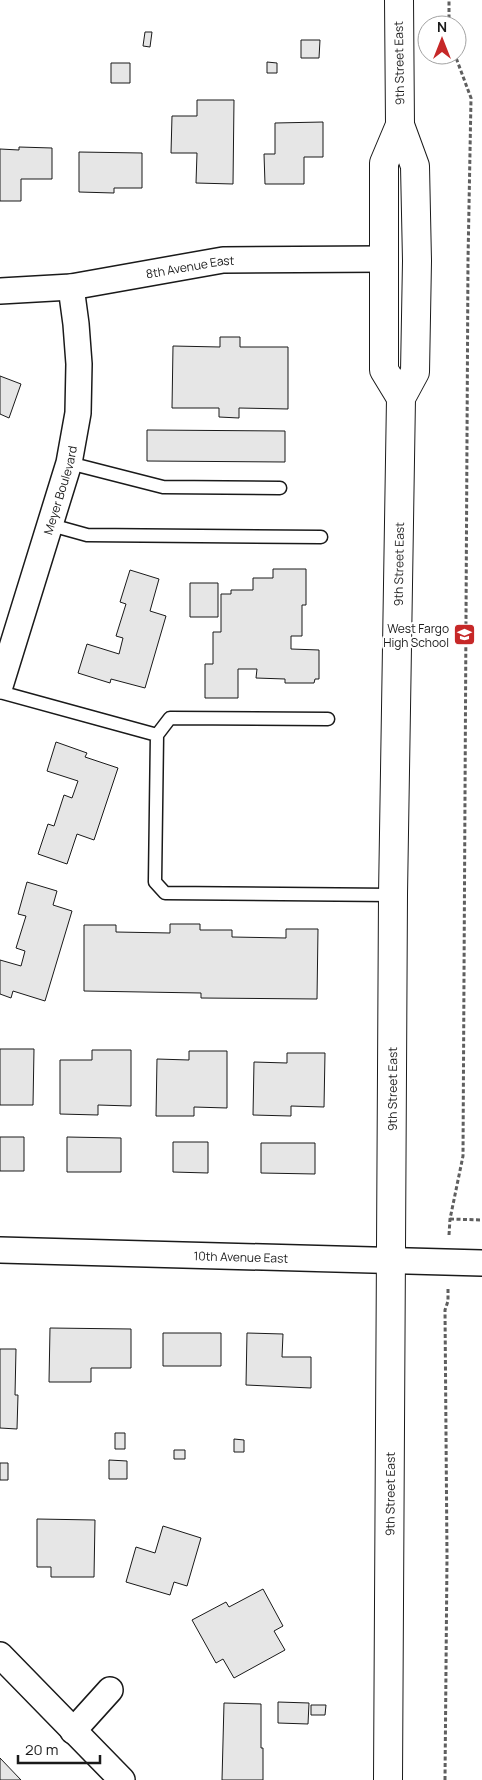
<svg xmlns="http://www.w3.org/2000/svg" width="482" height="1780" viewBox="0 0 482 1780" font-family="Manrope,sans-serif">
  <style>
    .building { fill: #e6e6e6; stroke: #1a1a1a }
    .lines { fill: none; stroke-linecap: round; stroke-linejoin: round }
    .lane-casing { stroke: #1a1a1a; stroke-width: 15 }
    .street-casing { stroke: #1a1a1a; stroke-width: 28 }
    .secondary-casing { stroke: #1a1a1a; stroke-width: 30 }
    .path { stroke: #5f5f5f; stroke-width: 3; stroke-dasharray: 4 2.5; stroke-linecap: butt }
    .lane { stroke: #fff; stroke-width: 12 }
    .street { stroke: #fff; stroke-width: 25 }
    .secondary { stroke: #fff; stroke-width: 28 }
    .labels { text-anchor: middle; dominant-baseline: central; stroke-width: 4; stroke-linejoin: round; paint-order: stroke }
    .street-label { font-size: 12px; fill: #1a1a1a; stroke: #fff }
    .poi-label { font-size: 12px; fill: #1a1a1a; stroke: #fff; text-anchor: end }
  </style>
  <rect width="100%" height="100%" fill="#fff"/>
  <path class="building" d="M145 32H152L150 47 143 46Z
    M301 40H320L319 58H301Z
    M267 62 277 63V73H267Z
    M111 63H130V83H111Z
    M197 100H234L233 184 196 183 197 153H171L172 116H197Z
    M323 122V157H304V184H265L264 154H275V123Z
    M19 147 52 148V179H21V201H0V149L19 150Z
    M79 152 142 153V188H114V193L79 192Z
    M220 337H240V347H288V409L239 408V418L219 417V408H172L173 346 220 347Z
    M0 376 21 384 9 418 0 414Z
    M147 430 285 431V462L147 461Z
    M273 569H306V605H302V636H291V649L319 650V679H315L314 683H285V679L256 678 257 669H238V698H205V664H213V632H221V594H231V590H253V578H273Z
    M130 570 159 579 150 611 166 616 145 688 111 679 110 683 78 673 87 644 119 654 123 638 116 636 126 604 120 602Z
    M190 583H218V617H190Z
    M56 742 87 753 85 757 118 768 94 840 77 834 67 864 38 854 48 824 54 826 64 795 72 798 78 781 47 771Z
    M27 882 57 891 53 905 72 911 45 1001 13 991 11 998 0 994V960L21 966 25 951 16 948 26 916 18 914Z
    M170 924H200V930H232V937L286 938V929H318L317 999 201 998V993L84 991V925H116V932L170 933Z
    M0 1049H34L33 1105H0Z
    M92 1050H131V1106L98 1105V1115L60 1114V1060H92Z
    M189 1051H227V1108L194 1107V1116H156L157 1059 189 1060Z
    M287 1053H325L324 1107 291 1106V1116L253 1115 254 1062 287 1063Z
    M0 1137H24V1171H0Z
    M67 1137 121 1138V1172H67Z
    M173 1142H208V1173L173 1172Z
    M261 1143H315V1174L261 1173Z
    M50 1328 131 1329V1368H91V1382H49Z
    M163 1333H221V1366H163Z
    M247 1333 283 1334 282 1357H311V1388L246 1385Z
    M0 1349H16L15 1395H18L17 1429 0 1428Z
    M115 1433H125V1449H115Z
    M234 1439 244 1440V1452H234Z
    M174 1450H185V1459H174Z
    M109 1460 127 1461V1479H109Z
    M0 1463H8V1480H0Z
    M37 1519 95 1520 94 1577H51V1567H37Z
    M163 1526 201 1538 187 1586 174 1582 170 1595 126 1582 136 1547 155 1553Z
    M263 1589 283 1626 274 1631 285 1650 234 1678 223 1659 216 1663 192 1620 226 1602 229 1607Z
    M278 1702 309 1703 308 1724 278 1723Z
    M224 1703 261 1704V1748H263V1780H222Z
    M311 1705H326L325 1715H311Z
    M0 1758 21 1780H0Z"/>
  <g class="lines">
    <defs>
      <path id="lane" d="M69 463 163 487 280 488
        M51 525 87 535 321 537
        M0 692 157 735 155 882 165 893 393 895
        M157 735 170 718 328 719"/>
      <g id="street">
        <path id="s1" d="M0 291 71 287 223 260 384 259"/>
        <path id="s2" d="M0 686 69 463 78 413 79 364 76 324 71 287"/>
        <path id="s3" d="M0 1250 482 1263"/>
        <path d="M0 1655 122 1780"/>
        <path d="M73 1731 110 1690"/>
      </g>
      <g id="secondary">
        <path d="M400 125 384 163V370L401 398"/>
        <path id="s4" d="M388 1780 393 895 401 398 415 372 417 261 415 166 400 125 399 0"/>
      </g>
    </defs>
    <use href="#lane" class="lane-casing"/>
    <use href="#street" class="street-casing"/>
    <use href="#secondary" class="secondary-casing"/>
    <path class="path" d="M449 25V0
      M450 1219 482 1220
      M449 1235 450 1219 463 1156 468 260 471 98 455 55
      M445 1780 447 1557 445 1310 448 1301V1289"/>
    <use href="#lane" class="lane"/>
    <use href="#street" class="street"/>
    <use href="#secondary" class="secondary"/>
  </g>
  <defs>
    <symbol id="school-square" viewBox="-11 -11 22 22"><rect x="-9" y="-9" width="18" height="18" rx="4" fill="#c62828" stroke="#fff"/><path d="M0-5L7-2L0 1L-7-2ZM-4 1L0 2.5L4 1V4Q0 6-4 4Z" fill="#fff"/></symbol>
  </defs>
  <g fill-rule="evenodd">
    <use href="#school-square" x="452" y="622" width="25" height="25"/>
  </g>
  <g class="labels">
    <g class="street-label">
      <text transform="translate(399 63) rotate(-91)">9th Street East</text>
      <text stroke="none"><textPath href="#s1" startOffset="192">8th Avenue East</textPath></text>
      <text stroke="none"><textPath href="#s2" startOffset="205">Meyer Boulevard</textPath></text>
      <text stroke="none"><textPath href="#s4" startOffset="1216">9th Street East</textPath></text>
      <text stroke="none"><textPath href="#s4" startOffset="691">9th Street East</textPath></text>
      <text stroke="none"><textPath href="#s3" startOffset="241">10th Avenue East</textPath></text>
      <text stroke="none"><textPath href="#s4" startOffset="286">9th Street East</textPath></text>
    </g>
    <g class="poi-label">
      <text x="449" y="628">West Fargo<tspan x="449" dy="14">High School</tspan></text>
    </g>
  </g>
  <g transform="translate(442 40)"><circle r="24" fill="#ffffff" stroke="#a3a3a3"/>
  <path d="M0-4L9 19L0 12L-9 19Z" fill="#c62828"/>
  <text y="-8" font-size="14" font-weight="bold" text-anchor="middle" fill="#1a1a1a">N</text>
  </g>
  <path d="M18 1755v8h82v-8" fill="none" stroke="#1a1a1a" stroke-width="2.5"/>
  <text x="25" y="1755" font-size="15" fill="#1a1a1a" stroke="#ffffff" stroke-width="4" paint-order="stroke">20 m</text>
</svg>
